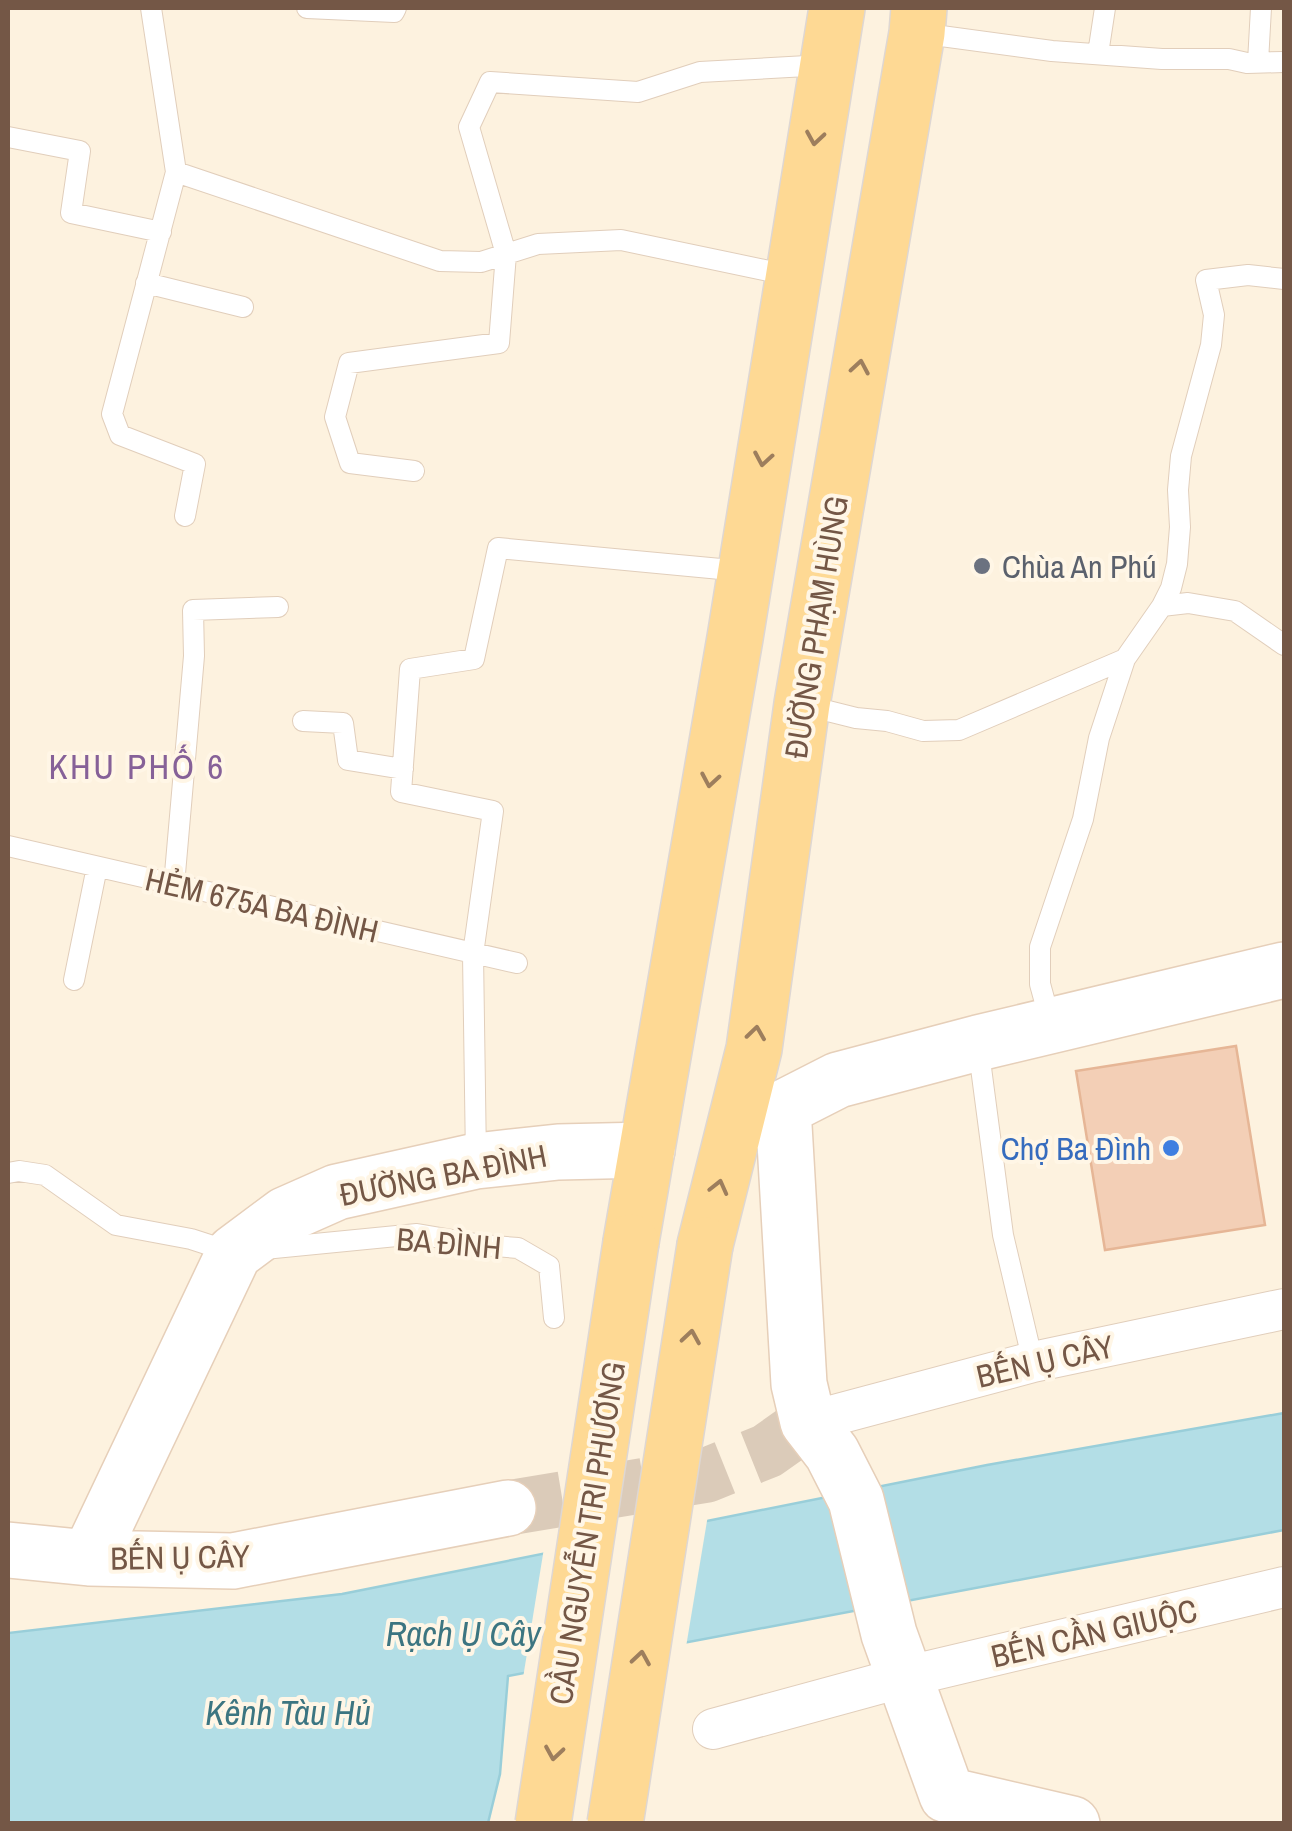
<svg xmlns="http://www.w3.org/2000/svg" width="1292" height="1831" viewBox="0 0 1292 1831" font-family="'Archivo Narrow',sans-serif">
  <style>
    .water { fill: #b3dee6; stroke: #99ced9; stroke-width: 2.5 }
    .pier { fill: #fdf2df }
    .building { fill: #f3cfb6; stroke: #e6b696; stroke-width: 2.5 }
    .lines { fill: none; stroke-linecap: round; stroke-linejoin: round }
    .secondary-tunnel { stroke: #dbcbb9; stroke-width: 55; stroke-dasharray: 55 28; stroke-linecap: butt }
    .lane-casing { stroke: #e1cebb; stroke-width: 22 }
    .street-casing { stroke: #e1cebb; stroke-width: 42 }
    .secondary-casing { stroke: #e6cfb9; stroke-width: 58 }
    .primary-casing { stroke: #ded7d3; stroke-width: 58 }
    .lane { stroke: #fff; stroke-width: 20 }
    .street { stroke: #fff; stroke-width: 40 }
    .secondary { stroke: #fff; stroke-width: 55 }
    .primary { stroke: #fed994; stroke-width: 55 }
    .primary-bridge-casing { stroke: #ded7d3; stroke-width: 58; stroke-linecap: butt }
    .primary-bridge { stroke: #fed994; stroke-width: 55 }
    .oneway { stroke: #9d7e5d }
    .worship-dot { fill: #6b7280; stroke: #fff6e6; stroke-width: 4 }
    .shop-dot { fill: #3f7fe0; stroke: #fff6e6; stroke-width: 4 }
    .labels { text-anchor: middle; dominant-baseline: central; stroke-width: 8; stroke-linejoin: round; paint-order: stroke }
    .worship-label { font-size: 32px; fill: #5b616d; stroke: #fff6e6; text-anchor: start }
    .street-label { font-size: 32px; fill: #745746; stroke: #fff6e6 }
    .shop-label { font-size: 32px; fill: #366cbe; stroke: #fff6e6; text-anchor: end }
    .neighbourhood-label { font-size: 35px; letter-spacing: 2.5px; fill: #866198; stroke: #fff6e6 }
    .water-label { font-size: 35px; font-style: italic; fill: #3c7581; stroke: #fff6e6 }
  </style>
  <rect width="100%" height="100%" fill="#fdf2df"/>
  <path class="water" d="M1284 1413V1530L508 1676 500 1774 488 1823H8V1633L342 1594 987 1465Z"/>
  <path class="pier" d="M708 1515 686 1647 523 1678 544 1548Z"/>
  <path class="building" d="M1236 1046 1265 1225 1105 1250 1076 1071Z"/>
  <g class="lines">
    <path class="secondary-tunnel" d="M508 1508 707 1475 767 1451 808 1422"/>
    <defs>
      <path id="lane" d="M151 8 176 172 112 414 120 435 195 464 185 516
        M307 8 394 12 396 8
        M919 33 1052 51 1162 59H1229L1247 63 1284 62
        M1098 54 1105 8
        M1258 62 1261 8
        M8 137 80 151 71 213 161 232
        M176 172 440 261 481 262 538 244 621 240 793 276
        M146 283 243 307
        M414 471 350 463 335 417 349 363 499 343 506 254 469 127 490 82 638 92 700 72 825 65
        M1162 606 1188 603 1235 611 1284 645
        M804 705 856 718 887 721 923 731 959 730 1125 659 1162 606 1171 588 1177 564 1180 527 1178 490 1181 456 1211 345 1214 315 1206 280 1248 275 1284 279
        M303 721 343 723 348 760 403 769
        M8 846 517 963
        M174 885 194 656 193 610 278 607
        M74 980 97 867
        M1043 1022 1046 1006 1040 984V947L1083 819 1099 738 1125 659
        M978 1045 1003 1235 1033 1362
        M476 1159 473 954 493 811 401 792 410 669 474 659 498 548 742 571
        M8 1173 19 1171 45 1175 116 1225 191 1239 231 1252
        M264 1249 417 1234 482 1245 518 1248 549 1266 554 1318"/>
      <path id="street" d="M808 1422 1033 1362 1284 1309
        M713 1729 904 1677 1284 1587"/>
      <path id="secondary" d="M783 1108 799 1384 808 1422 832 1453 856 1500 889 1634 947 1795 1072 1824
        M750 1122 783 1108 838 1080 978 1043 1284 970
        M8 1550 89 1558 233 1561 508 1508
        M89 1558 234 1253 285 1215 337 1192 476 1161 558 1152 647 1150"/>
      <path id="primary" d="M631 1242 735 638 837 8
        M705 1245 754 1049 802 704 917 33 919 8"/>
    </defs>
    <use href="#lane" class="lane-casing"/>
    <use href="#street" class="street-casing"/>
    <use href="#secondary" class="secondary-casing"/>
    <use href="#primary" class="primary-casing"/>
    <use href="#lane" class="lane"/>
    <use href="#street" class="street"/>
    <use href="#secondary" class="secondary"/>
    <use href="#primary" class="primary"/>
    <defs>
      <path id="primary-bridge" d="M543 1824 631 1242
        M615 1824 705 1245"/>
    </defs>
    <use href="#primary-bridge" class="primary-bridge-casing"/>
    <use href="#primary-bridge" class="primary-bridge"/>
  </g>
  <defs><path id="oneway-chevron" d="M-2-3.5L2.5 0L-2 3.5" fill="none" stroke-width="1.6" stroke-linecap="round" stroke-linejoin="round" transform="scale(2.5)"/></defs>
  <g class="oneway">
    <use href="#oneway-chevron" transform="translate(815 138) rotate(99)"/>
    <use href="#oneway-chevron" transform="translate(860 367) rotate(-80)"/>
    <use href="#oneway-chevron" transform="translate(763 459) rotate(100)"/>
    <use href="#oneway-chevron" transform="translate(710 780) rotate(100)"/>
    <use href="#oneway-chevron" transform="translate(756 1033) rotate(-82)"/>
    <use href="#oneway-chevron" transform="translate(719 1187) rotate(-76)"/>
    <use href="#oneway-chevron" transform="translate(691 1337) rotate(-81)"/>
    <use href="#oneway-chevron" transform="translate(641 1658) rotate(-81)"/>
    <use href="#oneway-chevron" transform="translate(554 1753) rotate(99)"/>
  </g>
  <circle class="worship-dot" cx="982" cy="566" r="10"/>
  <circle class="shop-dot" cx="1171" cy="1148" r="10"/>
  <g class="labels">
    <g class="worship-label">
      <text x="1002" y="566">Chùa An Phú</text>
    </g>
    <g class="street-label">
      <text transform="translate(816 627) rotate(-81)">ĐƯỜNG PHẠM HÙNG</text>
      <text transform="translate(262 905) rotate(13)">HẺM 675A BA ĐÌNH</text>
      <text transform="translate(443 1175) rotate(-11)">ĐƯỜNG BA ĐÌNH</text>
      <text transform="translate(449 1243) rotate(5)">BA ĐÌNH</text>
      <text transform="translate(1045 1361) rotate(-13)">BẾN Ụ CÂY</text>
      <text transform="translate(587 1533) rotate(-81)">CẦU NGUYỄN TRI PHƯƠNG</text>
      <text transform="translate(180 1557) rotate(-1)">BẾN Ụ CÂY</text>
      <text transform="translate(1094 1633) rotate(-13)">BẾN CẦN GIUỘC</text>
    </g>
    <g class="shop-label">
      <text x="1151" y="1148">Chợ Ba Đình</text>
    </g>
    <g class="neighbourhood-label">
      <text x="137" y="766">KHU PHỐ 6</text>
    </g>
    <g class="water-label">
      <text x="463" y="1633">Rạch Ụ Cây</text>
      <text x="288" y="1712">Kênh Tàu Hủ</text>
    </g>
  </g>
  <rect width="1292" height="1831" fill="none" stroke="#745746" stroke-width="20"/>
</svg>
